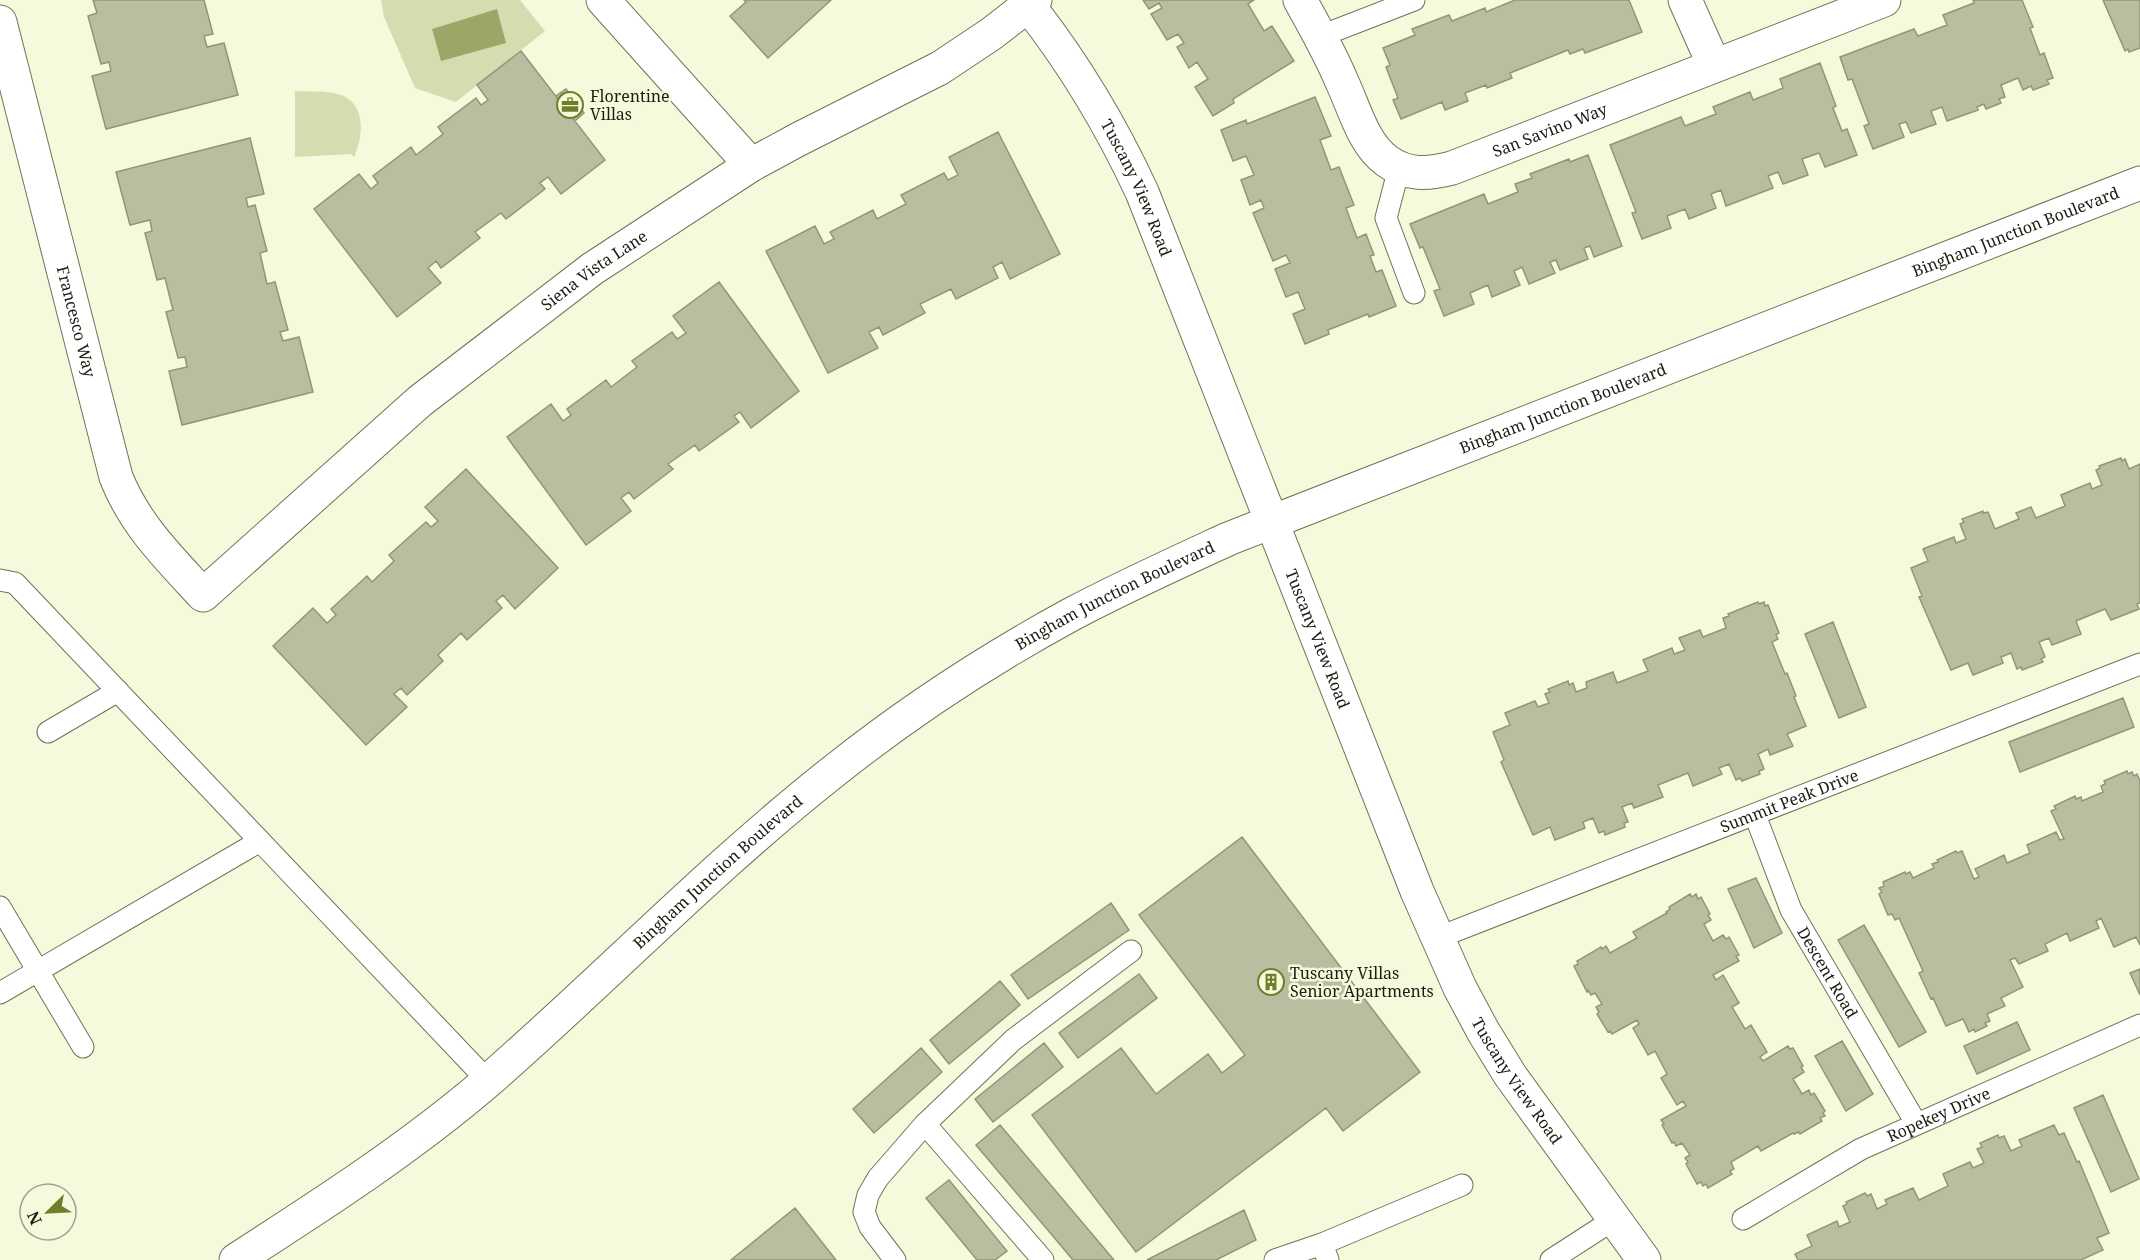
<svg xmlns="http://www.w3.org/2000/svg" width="2140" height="1260" viewBox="0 0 2140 1260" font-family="'Noto Serif',serif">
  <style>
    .green { fill: #d4dcb0 }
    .water { fill: #9ca666 }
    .building { fill: #b8bea0; stroke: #91967a; stroke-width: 1.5 }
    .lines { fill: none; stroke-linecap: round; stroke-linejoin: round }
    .lane-casing { stroke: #6f7458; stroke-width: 23 }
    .street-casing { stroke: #6f7458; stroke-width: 35 }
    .secondary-casing { stroke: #6f7458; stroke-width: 35 }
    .lane { stroke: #fff; stroke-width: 21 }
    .street { stroke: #fff; stroke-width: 33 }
    .secondary { stroke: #fff; stroke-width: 33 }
    .labels { text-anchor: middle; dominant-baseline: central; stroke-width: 5; stroke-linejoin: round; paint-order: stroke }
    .poi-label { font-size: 16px; fill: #1b1d12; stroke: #f4fadb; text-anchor: start }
    .street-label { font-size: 16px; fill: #1b1d12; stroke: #f4fadb }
  </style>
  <rect width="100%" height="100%" fill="#f4fadb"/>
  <path class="green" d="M381 0H520L545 31 456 102 415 88 384 17Z
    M295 91C310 92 327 90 341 95 367 105 363 137 354 157L351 154 295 157Z"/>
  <path class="water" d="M497 9 506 43 441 61 432 29Z"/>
  <path class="building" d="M93 0H204L213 34 204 36 207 47 224 43 238 95 106 129 92 76 111 71 109 62 101 64 88 16 97 13Z
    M744 0H831L768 58 730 16 746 2Z
    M1143 0H1254L1248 4 1264 31 1272 26 1294 61 1233 99 1234 103 1213 116 1195 87 1208 79 1197 62 1189 68 1177 47 1184 43 1178 34 1167 40 1151 14 1162 8 1159 3 1149 9Z
    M1515 0H1629L1642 32 1585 53 1583 49 1570 54 1568 50 1510 73 1512 78 1487 88 1486 85 1465 93 1468 101 1445 110 1442 102 1401 119 1393 100 1398 98 1386 67 1390 65 1383 48 1415 35 1412 29 1449 15 1452 21 1485 8 1486 12Z
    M1976 0H2022L2033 27 2030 28 2040 55 2044 53 2053 78 2047 80 2049 84 2033 90 2031 86 2023 90 2018 78 2001 85 2005 97 1999 99 2001 103 1986 109 1984 104 1977 107 1978 110 1947 121 1942 107 1931 111 1936 124 1911 133 1906 122 1899 124 1904 137 1873 149 1864 126 1869 124 1852 79 1848 80 1840 57 1914 29 1918 36 1947 25 1943 15 1974 3 1973 1Z
    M2103 0H2140V48L2129 52 2128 49 2125 51Z
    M521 51 605 160 561 194 548 177 540 183 545 189 506 219 501 213 475 232 480 238 441 268 436 261 428 268 441 283 397 317 314 209 359 174 371 189 378 183 373 176 411 147 416 155 443 134 438 127 476 98 481 105 488 100 477 85Z
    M1820 63 1836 106 1833 108 1842 131 1847 129 1857 155 1825 167 1819 153 1802 159 1808 175 1783 184 1778 172 1768 176 1773 188 1726 206 1721 190 1711 194 1716 208 1689 219 1685 209 1667 216 1671 228 1642 239 1632 213 1636 212 1610 145 1681 117 1685 126 1716 114 1713 107 1750 92 1753 100 1783 88 1780 79Z
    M566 89 584 113 575 121 556 96Z
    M1315 97 1331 136 1320 140 1331 170 1339 167 1354 205 1346 208 1357 238 1366 234 1374 255 1370 256 1376 272 1382 270 1396 306 1369 317 1368 314 1328 330 1329 334 1305 344 1293 314 1305 309 1298 292 1286 297 1275 269 1290 263 1286 255 1273 261 1253 213 1264 208 1261 200 1250 205 1241 180 1254 175 1246 156 1233 161 1221 130 1246 120 1247 124Z
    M998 132 1060 254 1010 279 1002 262 993 267 998 278 956 299 951 289 920 304 925 313 883 335 879 327 869 332 878 348 828 373 766 251 815 226 824 244 834 239 830 232 873 210 877 219 906 204 901 195 944 173 948 180 958 175 949 157Z
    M250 138 264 194 246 198 248 207 255 205 267 251 260 253 267 284 275 282 288 330 280 332 283 341 299 337 313 392 182 425 169 371 187 367 185 357 178 358 166 312 173 310 165 278 157 280 145 233 152 231 150 220 130 225 116 172Z
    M1588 155 1622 246 1594 257 1590 246 1584 248 1588 259 1560 270 1556 260 1550 262 1555 273 1529 284 1522 267 1514 271 1520 285 1492 297 1488 285 1470 293 1474 304 1444 316 1434 291 1440 289 1423 247 1420 248 1410 224 1484 194 1488 204 1518 192 1515 184 1532 178 1530 174 1569 159 1570 162Z
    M719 282 799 391 751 428 740 412 734 416 739 422 699 451 695 445 668 464 673 469 634 499 629 492 621 498 631 511 586 545 507 437 551 404 563 421 571 415 567 409 606 380 611 387 637 367 632 361 672 332 677 339 686 333 673 316Z
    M2121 458 2122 461 2125 459 2129 469 2140 464V603L2137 604 2139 609 2111 620 2105 609 2076 621 2081 634 2052 645 2049 638 2039 642 2045 657 2041 659 2043 662 2022 670 2021 667 2017 669 2011 653 2001 657 2003 663 1973 675 1968 663 1951 670 1919 597 1922 596 1911 568 1928 561 1923 549 1954 537 1956 543 1966 539 1960 524 1964 522 1962 519 1983 511V513L1988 512 1995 529 2019 519 2016 513 2031 507 2036 518 2065 506 2061 495 2090 483 2092 489 2102 485 2096 470 2100 468 2099 466Z
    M466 469 558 568 515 609 503 595 496 601 502 608 467 640 461 633 438 655 443 661 407 695 401 688 394 694 407 707 366 745 273 646 313 608 327 623 336 615 331 609 367 576 372 582 394 561 389 555 426 522 431 527 438 521 425 507Z
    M1758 602 1759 604 1764 602 1765 606 1768 605 1779 633 1776 635 1778 639 1772 642 1785 674 1787 673 1796 696 1794 697 1806 726 1787 734 1793 746 1770 755 1768 749 1758 754 1764 769 1759 771 1760 774 1742 781 1740 778 1736 780 1729 764 1719 768 1722 774 1693 786 1688 773 1658 785 1663 797 1634 808 1632 803 1622 807 1628 822 1624 823 1625 827 1605 835 1604 831 1599 833 1593 818 1583 822 1585 828 1555 840 1550 827 1533 835 1501 762 1504 760 1493 732 1510 725 1505 713 1535 701 1538 707 1549 703 1545 694 1550 692 1548 689 1568 681 1569 685 1573 683 1576 692 1587 688 1586 682 1613 672 1617 683 1648 671 1643 660 1672 648 1674 654 1685 650 1679 638 1700 630 1703 637 1726 628 1723 618 1729 616 1728 614Z
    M1833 622 1866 707 1839 718 1805 634Z
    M2123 698 2134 727 2020 772 2009 742Z
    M2127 771 2128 774 2132 772 2134 776 2137 774 2140 781V945L2136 937 2114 947 2101 918 2096 921 2099 928 2070 941 2067 933 2045 944 2048 951 2019 964 2015 958 2010 960 2023 987 2001 998 2005 1006 1987 1014 1990 1021 1985 1023 1987 1026 1975 1032 1974 1029 1969 1032 1963 1019 1946 1026 1933 998 1931 999 1919 973 1923 971 1899 918 1895 920 1892 914 1888 915 1879 894 1882 892 1879 888 1884 886 1883 882 1905 872 1906 874 1910 872 1913 878 1934 868 1932 864 1938 862 1937 860 1956 851 1957 853 1962 851 1974 879 1979 877 1975 869 2004 855 2007 863 2030 853 2027 845 2056 832 2060 840 2064 839 2051 811 2056 809 2054 806 2075 796 2076 799 2081 797 2082 801 2103 792 2101 786 2105 784 2104 781Z
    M1242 837 1420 1072 1343 1131 1326 1108 1136 1252 1032 1115 1121 1048 1156 1094 1208 1054 1222 1073 1245 1055 1139 915Z
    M1756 878 1782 933 1754 948 1728 889Z
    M1690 894 1692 897 1696 894 1698 899 1701 897 1710 914 1708 915 1711 920 1704 924 1713 941 1723 935 1726 939 1729 937 1739 955 1736 956 1739 961 1713 975 1716 980 1723 975 1739 1003 1732 1007 1745 1029 1751 1025 1767 1052 1760 1057 1763 1061 1788 1046 1790 1049 1793 1048 1803 1066 1801 1067 1804 1072 1793 1079 1802 1094 1809 1090 1811 1095 1814 1093 1825 1111 1823 1113 1825 1116 1820 1118 1822 1121 1800 1134 1799 1132 1794 1134 1793 1133 1761 1151 1758 1146 1731 1162 1734 1169 1730 1171 1732 1174 1708 1188 1706 1184 1703 1186 1701 1182 1697 1184 1686 1164 1688 1162 1685 1158 1690 1155 1682 1143 1676 1146 1674 1142 1672 1143 1662 1125 1664 1124 1661 1120 1686 1106 1683 1101 1677 1105 1661 1078 1667 1074 1655 1051 1648 1055 1633 1028 1639 1024 1637 1020 1612 1034 1610 1031 1608 1032 1597 1014 1599 1012 1596 1007 1602 1004 1595 993 1591 995 1588 990 1587 992 1574 966 1578 964 1577 961 1601 947 1602 949 1606 946 1610 953 1637 938 1633 932 1667 913 1666 912 1670 909 1669 907Z
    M1111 903 1129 930 1028 999 1011 975Z
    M1864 925 1926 1032 1899 1047 1838 940Z
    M2140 969V995L2130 973Z
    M1139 974 1157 998 1078 1058 1059 1033Z
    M1000 981 1020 1005 949 1064 930 1040Z
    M2017 1022 2030 1050 1977 1074 1964 1046Z
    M1842 1041 1873 1094 1846 1111 1815 1056Z
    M1044 1043 1063 1067 993 1122 975 1099Z
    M921 1048 942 1072 874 1133 853 1109Z
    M2103 1095 2139 1179 2111 1192 2074 1108Z
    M1000 1125 1114 1260H1073L976 1145Z
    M2054 1125 2059 1135 2064 1133 2077 1162 2079 1161 2109 1233 2097 1238 2103 1250 2081 1260H1798L1795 1254 1812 1246 1807 1235 1837 1221 1839 1227 1850 1222 1843 1206 1847 1204 1846 1202 1865 1193 1867 1196 1871 1194 1877 1209 1887 1204 1885 1200 1913 1188 1919 1200 1948 1186 1943 1174 1970 1162 1973 1168 1984 1163 1977 1149 1982 1147 1980 1143 1998 1135 1999 1138 2004 1136 2011 1151 2022 1146 2019 1140Z
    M949 1180 1007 1251 995 1260H977L926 1198Z
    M795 1208 836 1260H731Z
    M1244 1210 1256 1240 1216 1260H1147Z"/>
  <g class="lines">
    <defs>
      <g id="lane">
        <path d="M1321 36 1414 0"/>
        <path d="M1399 168 1386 218 1414 293"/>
        <path d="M0 580 15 583 488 1081"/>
        <path d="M48 732 118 691"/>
        <path id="s1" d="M1755 815 1791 910 1916 1123"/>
        <path d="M0 907 83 1047"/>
        <path id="s2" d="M1437 938 2140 664"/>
        <path d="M0 993 260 841"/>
        <path d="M925 1124 1043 1260"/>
        <path id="s3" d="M1743 1219 1861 1149 2140 1025"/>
        <path d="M895 1260 870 1227 864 1212 868 1195 878 1178 925 1124 1013 1040 1131 951"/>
        <path d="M1275 1260 1322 1244"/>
        <path d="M1328 1260 1322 1244 1462 1185"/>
        <path d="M1551 1260 1613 1220"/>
      </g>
      <g id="street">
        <path d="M603 0 751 165"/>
        <path id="s4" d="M1024 0C1072 60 1110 123 1142 192L1417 891 1460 988 1483 1031 1510 1075 1644 1260"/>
        <path id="s5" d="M1300 0C1315 27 1330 53 1342 82 1354 107 1363 144 1387 161 1407 176 1429 174 1452 168L1884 0"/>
        <path d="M1685 0 1714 65"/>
        <path id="s6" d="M0 22 116 477C135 525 168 557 203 595L420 401 592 269 751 165 799 139 940 68 991 34 1035 0"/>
      </g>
      <g id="secondary">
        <path id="s7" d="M236 1260C323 1204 410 1148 488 1081 605 979 712 867 834 771 908 712 989 659 1072 614 1123 587 1176 563 1228 539L2140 183"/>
      </g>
    </defs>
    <use href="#lane" class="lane-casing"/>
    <use href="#street" class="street-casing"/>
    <use href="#secondary" class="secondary-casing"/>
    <use href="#lane" class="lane"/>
    <use href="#street" class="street"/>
    <use href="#secondary" class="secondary"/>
  </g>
  <defs>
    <symbol id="office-ring" viewBox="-11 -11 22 22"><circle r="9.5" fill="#f4fadb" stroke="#727d29" stroke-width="1.5"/><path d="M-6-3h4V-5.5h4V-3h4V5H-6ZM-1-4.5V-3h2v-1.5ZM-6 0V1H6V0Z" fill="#727d29"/></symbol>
    <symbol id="building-ring" viewBox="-11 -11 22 22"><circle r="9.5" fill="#f4fadb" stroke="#727d29" stroke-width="1.5"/><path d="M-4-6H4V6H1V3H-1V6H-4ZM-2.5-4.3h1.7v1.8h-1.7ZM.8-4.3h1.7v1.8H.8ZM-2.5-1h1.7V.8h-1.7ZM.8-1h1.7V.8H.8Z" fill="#727d29"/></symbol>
  </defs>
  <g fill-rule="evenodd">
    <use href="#office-ring" x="555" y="90" width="30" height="30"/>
    <use href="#building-ring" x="1256" y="967" width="30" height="30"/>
  </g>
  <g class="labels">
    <g class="poi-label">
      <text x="590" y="96">Florentine<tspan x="590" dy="18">Villas</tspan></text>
      <text x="1290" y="973">Tuscany Villas<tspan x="1290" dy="18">Senior Apartments</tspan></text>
    </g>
    <g class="street-label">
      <text stroke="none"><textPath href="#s5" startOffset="357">San Savino Way</textPath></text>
      <text stroke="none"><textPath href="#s4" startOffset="220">Tuscany View Road</textPath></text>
      <text stroke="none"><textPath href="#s7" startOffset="2078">Bingham Junction Boulevard</textPath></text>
      <text stroke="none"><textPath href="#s6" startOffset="1126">Siena Vista Lane</textPath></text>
      <text stroke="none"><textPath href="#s6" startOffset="309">Francesco Way</textPath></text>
      <text stroke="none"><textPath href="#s7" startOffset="1592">Bingham Junction Boulevard</textPath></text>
      <text stroke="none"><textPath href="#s7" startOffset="1106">Bingham Junction Boulevard</textPath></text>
      <text stroke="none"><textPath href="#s4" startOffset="706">Tuscany View Road</textPath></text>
      <text stroke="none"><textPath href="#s2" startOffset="378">Summit Peak Drive</textPath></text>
      <text stroke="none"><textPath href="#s7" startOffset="620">Bingham Junction Boulevard</textPath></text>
      <text stroke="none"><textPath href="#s1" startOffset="174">Descent Road</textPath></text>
      <text stroke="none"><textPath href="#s4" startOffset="1192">Tuscany View Road</textPath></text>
      <text stroke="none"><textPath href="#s3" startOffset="222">Ropekey Drive</textPath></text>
    </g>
  </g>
  <g transform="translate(48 1212) rotate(246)"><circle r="28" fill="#f4fadb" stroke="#9da28b" stroke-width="1.5"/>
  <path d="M0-4.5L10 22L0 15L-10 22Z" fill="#727d29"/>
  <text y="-9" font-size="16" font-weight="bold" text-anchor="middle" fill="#1b1d12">N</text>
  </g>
</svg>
